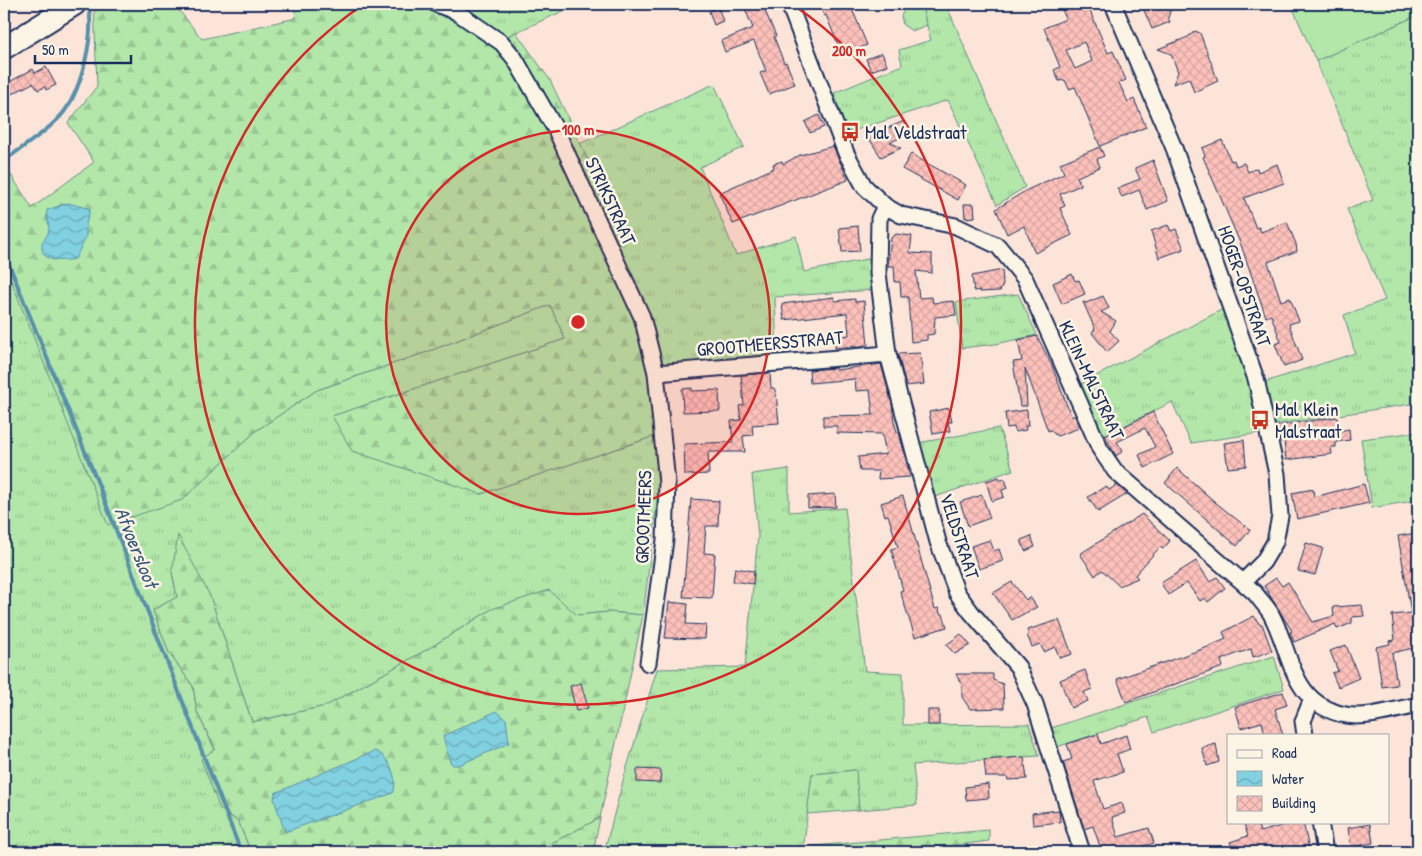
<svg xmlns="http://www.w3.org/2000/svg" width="1422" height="856" viewBox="0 0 1422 856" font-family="'Patrick Hand',sans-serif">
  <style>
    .grass { fill: url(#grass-tufts); stroke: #668b84 }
    .forest { fill: url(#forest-firs); stroke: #668b84 }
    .wetland { fill: url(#wetland-marsh); stroke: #668b84 }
    .pitch { fill: #b2e7a9; stroke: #668b84 }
    .water { fill: url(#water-waves); stroke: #5990ac }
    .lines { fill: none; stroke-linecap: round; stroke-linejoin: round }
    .stream { stroke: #5990ac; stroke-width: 4 }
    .building { fill: url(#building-cross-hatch); stroke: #1b2f5e; fill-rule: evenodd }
    .street-casing { stroke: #1b2f5e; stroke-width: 19 }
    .secondary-casing { stroke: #1b2f5e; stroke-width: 25 }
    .street { stroke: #fcf5e5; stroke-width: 15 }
    .secondary { stroke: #fcf5e5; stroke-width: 21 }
    .ring { fill: none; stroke: #d62828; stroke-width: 2.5 }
    .labels { text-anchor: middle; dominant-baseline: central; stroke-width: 5; stroke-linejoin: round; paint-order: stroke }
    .poi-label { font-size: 19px; fill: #1b2f5e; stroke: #fcf5e5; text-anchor: start }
    .street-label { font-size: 19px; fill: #1b2f5e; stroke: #fcf5e5 }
    .water-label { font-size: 20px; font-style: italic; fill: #35587e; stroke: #fcf5e5 }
    .centre { fill: #d62828; stroke: #fcf5e5; stroke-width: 2.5 }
    .ring-label { font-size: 15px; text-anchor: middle; font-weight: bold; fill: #d62828; stroke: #fcf5e5; stroke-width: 5; stroke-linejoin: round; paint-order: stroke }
  </style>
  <defs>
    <pattern id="grass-tufts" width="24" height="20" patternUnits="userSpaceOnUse" patternTransform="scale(1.25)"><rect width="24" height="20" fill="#b2e7a9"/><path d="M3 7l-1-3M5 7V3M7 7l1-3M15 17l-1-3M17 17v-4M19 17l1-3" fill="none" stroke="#98c694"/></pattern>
    <pattern id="forest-firs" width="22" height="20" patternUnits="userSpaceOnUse" patternTransform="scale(1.25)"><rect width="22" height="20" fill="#b2e7a9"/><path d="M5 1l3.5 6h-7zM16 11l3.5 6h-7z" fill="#98c694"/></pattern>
    <pattern id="wetland-marsh" width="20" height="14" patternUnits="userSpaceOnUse" patternTransform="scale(1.25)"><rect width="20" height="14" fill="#b2e7a9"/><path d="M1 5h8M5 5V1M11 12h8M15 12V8" fill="none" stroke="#98c694"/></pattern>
    <pattern id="water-waves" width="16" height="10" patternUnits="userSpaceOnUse" patternTransform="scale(1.25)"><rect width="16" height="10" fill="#82d1e0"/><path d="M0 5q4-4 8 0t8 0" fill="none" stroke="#6aaab9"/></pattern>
    <pattern id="building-cross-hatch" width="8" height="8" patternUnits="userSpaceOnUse" patternTransform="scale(1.25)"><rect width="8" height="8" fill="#fdc1ba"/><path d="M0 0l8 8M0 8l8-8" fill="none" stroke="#d8a6a2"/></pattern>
  </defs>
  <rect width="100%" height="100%" fill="#fce5d8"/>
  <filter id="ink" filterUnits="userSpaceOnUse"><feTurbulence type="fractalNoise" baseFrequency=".02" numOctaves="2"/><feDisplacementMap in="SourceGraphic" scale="10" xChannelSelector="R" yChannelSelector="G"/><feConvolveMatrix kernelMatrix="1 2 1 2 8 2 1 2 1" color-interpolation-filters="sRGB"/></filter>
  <g filter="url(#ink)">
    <path class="grass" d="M457 4H579L503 38Z
      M924 4H946L1025 187 997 205 948 100 847 133 834 93 902 65 899 50 931 40 921 5Z
      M1418 15V403L1272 425 1265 382 1355 353 1344 315 1385 300 1347 209 1373 200 1316 61Z
      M714 84 744 147 700 167 736 255 796 236 804 272 872 258 874 290 775 297 777 354 660 365 607 229 618 225 579 144Z
      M4 276 11 280 182 500 257 430 317 390 424 353 550 305 565 339 333 416 481 494 655 436 659 487 643 615 608 612 577 615 492 609 428 649 326 706 252 722 210 596 172 572 177 597 153 610 169 653 193 686 197 712 215 750 220 809 238 821 251 852H4Z
      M1018 294 1037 335 996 344 962 348 956 302Z
      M1225 308 1248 377 1260 433 1191 443 1172 402 1102 437 1079 385Z
      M999 428 1013 470 935 497 918 443Z
      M1418 432V500L1372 508 1361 439Z
      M789 469V512L845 508 865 671 903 673V725L1029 724 1039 756 913 765 917 805 859 810 855 770 812 774 803 852H604L624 777 657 669 745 667 758 536 752 474Z
      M1274 656 1284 689 1154 732 1148 717 1054 748 1048 729Z
      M967 844 969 852H877Z"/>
    <path class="forest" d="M94 4H174L202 39 296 18 294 4H425L445 10 500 49 519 76 596 227 639 322 651 378 655 436 481 494 352 451 332 416 565 339 550 305 424 353 317 390 257 430 182 500 108 525 11 280 4 276V164L32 208 94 162 68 123 97 86Z
      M907 4H924L921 5 927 25 912 31 903 25 901 16Z
      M516 32 550 80 619 225 607 229 504 38Z
      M178 535 210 596 252 722 326 706 428 649 492 609 549 590 577 615 608 612 643 615 600 818 536 852H251L238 821 220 809 201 759 215 749 197 712 193 686 169 653 153 610 177 597 172 572Z
      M856 770 859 810 807 814 812 774Z
      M989 830V841C927 850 865 852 803 852V847Z"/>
    <path class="wetland" d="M600 818 593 852H536V851Z"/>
    <path class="pitch" d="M1291 4H1418V15L1316 61Z"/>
    <path class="water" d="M68 203 90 209 86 224V237L75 259C62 261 40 264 42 243 43 240 47 237 48 233 51 226 45 217 47 210Z
      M497 711 506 719 509 743 459 765H453L450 762 443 736Z
      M375 751C389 756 399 779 393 793L285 832 274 799 275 793Z"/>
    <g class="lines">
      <path class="stream" d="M4 161C22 147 51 129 64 112 82 88 94 36 89 8
        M4 252 99 486 241 852"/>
    </g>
    <path class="building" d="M743 4H762L776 36 774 37 784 63 786 62 795 84 769 94 760 73 766 71 754 41 725 52 721 41 753 28Z
      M820 4H850L867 45 842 55 826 15 824 16Z
      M1060 4H1087L1108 53 1113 51 1126 80 1119 83 1128 102 1134 99 1146 127 1100 146 1075 87 1069 89 1065 80 1059 81 1054 70 1060 67 1044 28 1066 19ZM1084 42 1092 61 1075 69 1066 50Z
      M1154 4H1166L1171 8 1168 18 1170 22 1152 29 1143 8Z
      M718 7 723 21 714 25 709 11Z
      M1195 31 1200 33 1218 81 1194 92 1189 78 1173 84 1178 72 1171 54 1158 49 1188 37Z
      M882 53 887 65 871 71 866 59Z
      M46 67 56 85 46 90 45 87 38 90 33 83 4 98V85L33 69 35 73Z
      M819 115 824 127 810 133 805 122Z
      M904 121 910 134 890 142 901 148 881 157 868 137Z
      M1222 140 1231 161 1234 160 1236 166 1244 163 1248 172 1257 168 1258 172 1277 164 1284 183 1244 198 1256 228 1259 227 1261 232 1287 222 1296 244 1297 251 1268 262 1281 301 1290 298 1299 321 1289 324 1302 360 1284 367 1275 344 1281 342 1271 315 1266 317 1241 245 1203 157 1205 156 1202 148Z
      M833 146 848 180 733 224 719 193 774 168 773 164 782 161 783 164 800 155Z
      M1100 147 1104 156 1097 159 1100 167 1077 177 1081 185 1060 194 1065 206 1060 208 1072 235 1035 253 1024 226 1007 234 996 209 1027 190 1064 173 1060 163Z
      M911 154 966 185 958 200 902 169Z
      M1153 160 1168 201 1147 210 1139 190 1122 197 1117 188 1140 179 1135 168Z
      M964 204H974L975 217 965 218Z
      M1168 225 1171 231 1176 229 1184 249 1159 258 1151 231Z
      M858 226 860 251 842 252 839 228Z
      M896 234 912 236 910 253 932 254V273L916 271 919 298 932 297 933 303 954 301 956 315 935 317 934 334 927 335V340L911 342 908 297H901L900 282H895L894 266H888L891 238Z
      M1002 270 1003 284 1000 291 980 292V290L974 291 972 276Z
      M1072 274 1075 281 1079 280 1085 294 1062 304 1053 283Z
      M1103 296 1109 308 1101 312 1116 321 1110 331 1119 341 1107 352 1092 333 1095 329 1083 302 1086 303Z
      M834 297V301L855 299V302L864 301 868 345 835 348 834 337 849 335 847 313 784 320 782 304Z
      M1037 336 1052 366 1071 416H1075L1079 428 1057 436 1050 430 1048 431 1025 368 1027 406H1020L1013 362 1022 361 1018 340Z
      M920 353 924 384 906 386 898 354Z
      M881 364 892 404 894 422 897 432H899L910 477 878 479 879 471H860L858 457 886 454 882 434 837 433V426H823V416L873 415 870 390 856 391 855 379 810 383 809 370 836 368V370Z
      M770 373 771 388H774L776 393 779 423 752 425 753 435 743 436 745 452H708L709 474 685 475 684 444 733 442 731 421 741 420 739 406 744 405 741 375Z
      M692 388V391L719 390 720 411 683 412 682 389Z
      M949 408 952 422H948L950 431 933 434 929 412Z
      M1027 410 1028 426H1025L1026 430 1015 432 1014 427 1007 428 1005 413Z
      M1153 412 1173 454 1145 468 1139 455 1155 447 1145 428 1117 442 1123 451 1116 456 1105 436Z
      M1337 417 1339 431 1349 429 1350 440 1336 442V447H1331L1332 454 1286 460 1284 441 1280 442 1277 426Z
      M1244 440 1246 466 1228 468 1224 443Z
      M1177 468 1215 502 1250 530 1237 546 1165 483Z
      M999 477 1000 480 1005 479 1008 488 1002 490 1004 497 992 501 986 481Z
      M1364 484 1369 503 1297 519 1292 493 1313 489 1314 497Z
      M1117 485 1127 494 1098 512 1088 497 1106 486 1109 490Z
      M835 494 836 507 808 508V496Z
      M982 495 990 518 968 526 960 502Z
      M903 496 935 609 939 608 940 614H943L947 627 915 637 900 591 903 590 891 549 898 547 888 515 885 516 881 503Z
      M691 499 719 501 718 526H706L704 553 715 554 712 598 683 597Z
      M1142 514 1170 541 1163 549 1160 547 1135 575 1138 578 1119 586 1102 570 1095 576 1080 554Z
      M1418 533V647L1392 653 1397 685 1382 687 1376 647 1390 644 1389 641 1395 640 1392 615 1411 613 1398 536Z
      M1031 536 1035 547 1025 551 1021 540Z
      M990 540 994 551 999 549 1003 561 979 569 971 546Z
      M1306 543 1323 548 1315 575 1298 571Z
      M1196 561 1210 582 1217 577 1225 588 1208 602 1205 598 1200 601 1187 583 1168 595 1161 583Z
      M735 568 754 571 753 584 733 581Z
      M1276 578 1282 586 1288 582 1313 622 1334 616 1333 607 1362 605 1364 616 1352 617V623L1337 629 1335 624 1294 642 1290 632 1292 631 1264 586Z
      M1012 582 1026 600 1030 597 1037 607 1012 620 993 593Z
      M669 602 688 604 686 624 706 625 705 639 665 638Z
      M1254 616 1260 625 1262 624 1272 651 1253 657 1251 649 1236 654 1221 660 1223 667 1126 702 1117 679 1208 647 1226 639 1223 632Z
      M1059 620 1072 654 1060 658 1055 647 1044 652 1040 644 1032 647 1027 635 1029 634 1027 630Z
      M961 634 970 645 955 654 946 645Z
      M1346 645 1359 678 1338 687 1332 673 1338 671 1330 651Z
      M1085 670 1092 689 1084 692 1088 701 1071 708 1060 680Z
      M956 674H993V680L1003 684 1004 708 970 709 962 697V686Z
      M581 683 588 708 576 711 570 686Z
      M1283 692 1287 705 1275 709 1283 735H1265L1262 722 1241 728 1235 707Z
      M928 710H939V725H928Z
      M1098 734 1101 744 1126 735 1130 749 1117 754 1123 772 1094 781 1103 809 1122 803 1125 813 1112 817 1118 837 1149 828 1154 843 1132 850 1133 852H1102L1093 826 1084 829 1063 762 1072 759 1067 744Z
      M1216 744 1219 762 1207 766 1202 748Z
      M1024 757 1027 779 1008 780 1007 777H986L984 760Z
      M637 769 661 770 660 783 637 782Z
      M988 784 989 798 966 800 965 787Z
      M1059 810 1060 822 1033 825 1032 813Z
      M1250 822H1257L1260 832 1284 825 1283 822H1303L1309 849 1300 852H1234L1230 842 1248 836 1244 824Z
      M1370 824 1373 843 1351 847 1348 828Z"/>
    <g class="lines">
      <defs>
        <path id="street" d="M436 4 455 11 502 43 515 59 556 130 642 317 656 373 667 483 665 540 648 663
          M789 4 846 153 864 186 885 206 901 215 956 226 998 246 1025 279 1100 449 1115 471 1255 593C1260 600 1267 607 1271 614 1293 655 1290 704 1346 715 1365 719 1399 709 1418 705
          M1113 4 1174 148 1256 379 1277 474 1280 516 1275 542 1263 562 1243 582
          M885 206 879 219 878 273 888 354 938 542 957 593 971 612 1018 667 1035 704 1082 852
          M656 373 888 354
          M1305 735 1303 721 1312 699
          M1320 822 1325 852"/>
        <path id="secondary" d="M4 48 75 4"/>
      </defs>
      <use href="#street" class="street-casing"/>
      <use href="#secondary" class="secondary-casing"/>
      <use href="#street" class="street"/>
      <use href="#secondary" class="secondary"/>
    </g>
  </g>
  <circle cx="578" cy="322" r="192" fill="#d62828" fill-opacity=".12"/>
  <g class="ring">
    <circle cx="578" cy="322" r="192"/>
    <path d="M792 4A383 383 0 1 1 364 4"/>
  </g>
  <defs>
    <symbol id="bus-bare" viewBox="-9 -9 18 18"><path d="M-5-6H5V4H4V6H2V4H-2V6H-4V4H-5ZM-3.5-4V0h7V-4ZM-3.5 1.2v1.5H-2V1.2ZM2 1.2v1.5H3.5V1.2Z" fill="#c8321e" stroke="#fcf5e5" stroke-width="2.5" paint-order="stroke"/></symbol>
  </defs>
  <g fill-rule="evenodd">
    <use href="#bus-bare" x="836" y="118" width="28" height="28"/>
    <use href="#bus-bare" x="1246" y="406" width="28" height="28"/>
  </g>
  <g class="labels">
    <g class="poi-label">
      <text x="865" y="132">Mal Veldstraat</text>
      <text x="1275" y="409">Mal Klein<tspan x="1275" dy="22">Malstraat</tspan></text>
    </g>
    <g class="street-label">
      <text transform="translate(611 201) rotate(65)">STRIKSTRAAT</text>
      <text transform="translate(1245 286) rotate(71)">HOGER-OPSTRAAT</text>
      <text transform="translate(770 343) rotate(-5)">GROOTMEERSSTRAAT</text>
      <text transform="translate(1092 380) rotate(65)">KLEIN-MALSTRAAT</text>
      <text transform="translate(643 517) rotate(-88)">GROOTMEERS</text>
      <text transform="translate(960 536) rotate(72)">VELDSTRAAT</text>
    </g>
    <g class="water-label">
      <text transform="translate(137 547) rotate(68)">Afvoersloot</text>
    </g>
  </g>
  <circle cx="578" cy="322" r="8" class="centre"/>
  <g class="ring-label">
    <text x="849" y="56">200 m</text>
    <text x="578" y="135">100 m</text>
  </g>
  <rect width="1422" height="856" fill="none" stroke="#fcf5e5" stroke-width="20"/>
  <rect x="10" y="10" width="1402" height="836" fill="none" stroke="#1b2f5e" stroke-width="2" filter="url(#ink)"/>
  <rect x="1227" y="734" width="162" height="90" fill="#fcf5e5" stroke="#a2a6af"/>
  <rect x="1237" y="750" width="25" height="8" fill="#fcf5e5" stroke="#a2a6af"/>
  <text x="1272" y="758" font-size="15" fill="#1b2f5e">Road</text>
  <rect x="1237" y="771" width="25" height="15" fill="url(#water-waves)" stroke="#a2a6af"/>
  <text x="1272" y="784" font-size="15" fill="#1b2f5e">Water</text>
  <rect x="1237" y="796" width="25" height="15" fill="url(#building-cross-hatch)" stroke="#a2a6af"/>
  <text x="1272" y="808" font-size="15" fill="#1b2f5e">Building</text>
  <path d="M35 55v8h96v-8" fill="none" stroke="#1b2f5e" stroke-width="2.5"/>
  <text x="42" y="55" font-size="15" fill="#1b2f5e" stroke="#fcf5e5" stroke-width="4" paint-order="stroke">50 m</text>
</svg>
